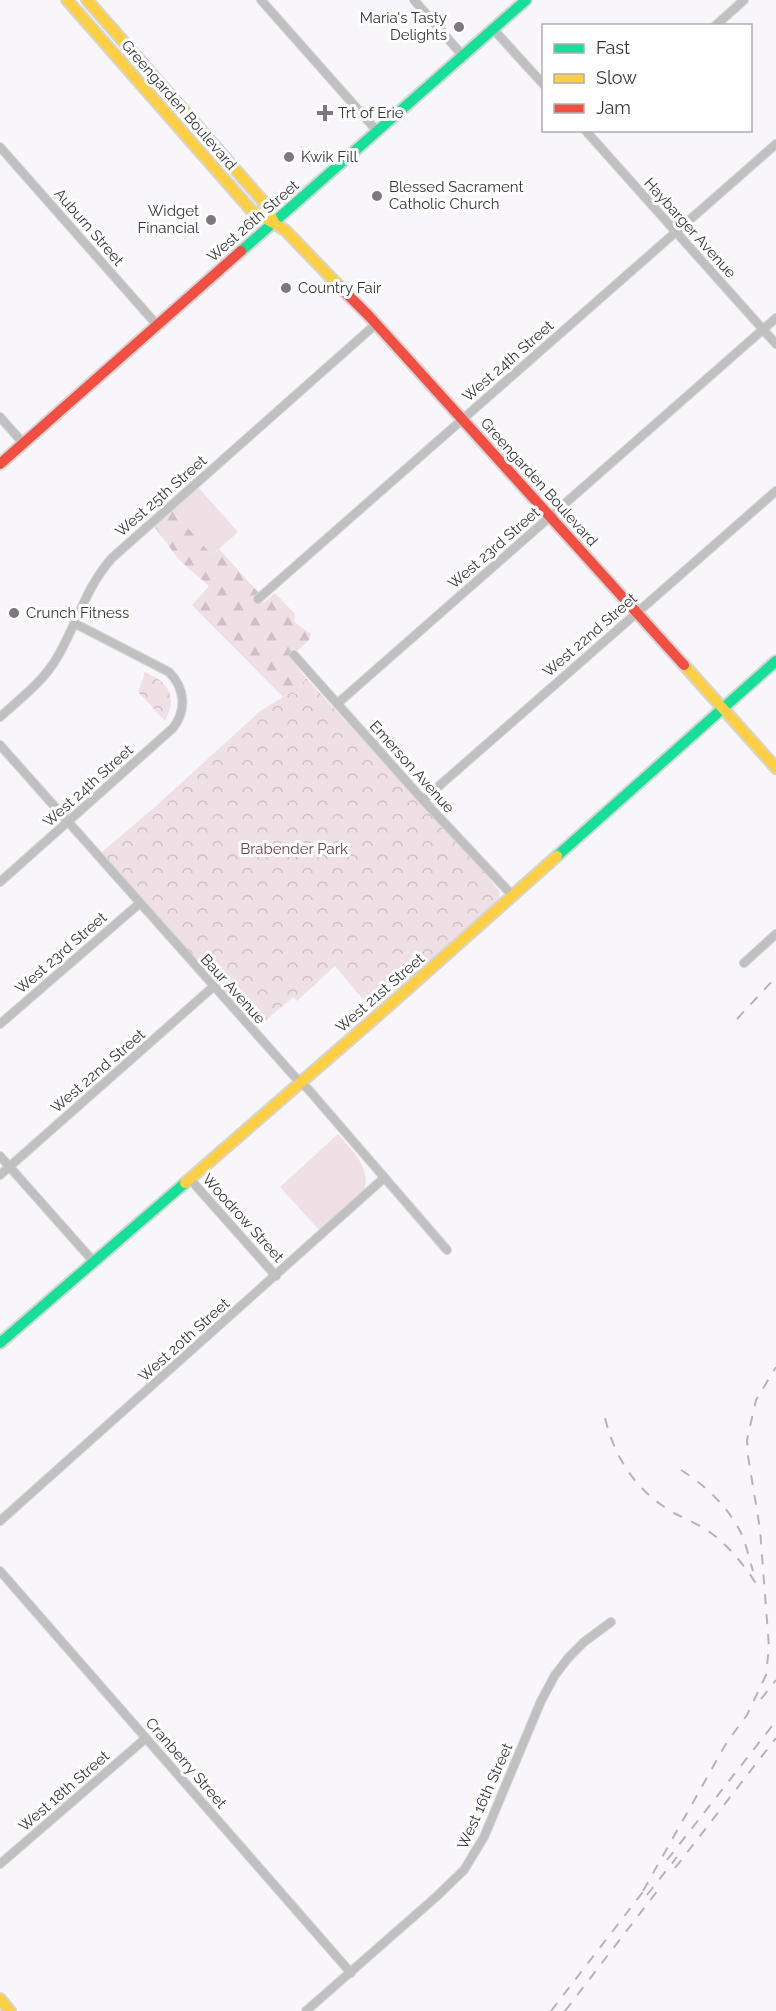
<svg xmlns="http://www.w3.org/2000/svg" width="776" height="2011" viewBox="0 0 776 2011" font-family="Raleway,sans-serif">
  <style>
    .grass { fill: #efe0e5 }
    .forest { fill: url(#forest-firs) }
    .park { fill: url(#park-crowns) }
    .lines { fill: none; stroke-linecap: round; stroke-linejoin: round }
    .street-casing { stroke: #d5d4d6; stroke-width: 10 }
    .fast-casing { stroke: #d5d4d6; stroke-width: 14 }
    .slow-casing { stroke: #d5d4d6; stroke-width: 14 }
    .jam-casing { stroke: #d5d4d6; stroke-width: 14 }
    .street { stroke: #c1c0c1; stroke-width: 8 }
    .fast { stroke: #16e098; stroke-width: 10 }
    .slow { stroke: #ffcf43; stroke-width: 10 }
    .jam { stroke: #f24e42; stroke-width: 10 }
    .rail { stroke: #b5b4b5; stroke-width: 2; stroke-dasharray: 10 10; stroke-linecap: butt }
    .poi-dot { fill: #7b797b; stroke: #fff; stroke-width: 2 }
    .labels { text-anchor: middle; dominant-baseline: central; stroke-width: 6; stroke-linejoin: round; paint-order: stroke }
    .poi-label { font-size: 15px; fill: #373537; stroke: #fff; text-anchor: start }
    .street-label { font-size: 15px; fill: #373537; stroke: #fff }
    .park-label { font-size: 15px; fill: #723f4e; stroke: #fff }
  </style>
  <defs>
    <pattern id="forest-firs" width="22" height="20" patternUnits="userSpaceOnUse" patternTransform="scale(1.5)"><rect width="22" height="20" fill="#efe0e5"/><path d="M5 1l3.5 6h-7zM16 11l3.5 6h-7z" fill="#cec1c5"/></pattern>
    <pattern id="park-crowns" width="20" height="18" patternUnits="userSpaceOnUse" patternTransform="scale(1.5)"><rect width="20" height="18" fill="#efe0e5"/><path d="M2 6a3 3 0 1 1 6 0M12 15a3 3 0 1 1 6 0" fill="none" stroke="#cec1c5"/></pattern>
  </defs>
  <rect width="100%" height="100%" fill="#f8f6fa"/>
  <path class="grass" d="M198 487 238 532 212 555 172 510Z
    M338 1134C352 1151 372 1168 364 1191L320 1231 280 1187Z"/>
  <path class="forest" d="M172 510 212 555 219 549 259 593 258 599 263 603 275 593 295 614 294 622 311 634 309 640 290 658 306 678 296 694 292 692 283 697 192 605 209 586 179 560 154 526Z"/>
  <path class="park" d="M145 672C169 683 178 696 165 721L138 692Z
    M306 678 484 872 500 892 499 900 373 1011 335 966 297 1001 293 997 257 1028 183 950 102 852 156 806 260 711 292 692 296 694Z"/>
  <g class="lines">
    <defs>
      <path id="street" d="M261 0 377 131
        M414 0 463 56
        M715 26 744 0
        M493 29 544 85
        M585 130 776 344
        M0 147 157 325
        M0 417 23 443
        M258 599 776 144
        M294 655 423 800 512 895
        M338 703 776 318
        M0 717C21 698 44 681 58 656 77 623 86 587 112 558L376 324
        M0 745 294 1076 308 1089 447 1250
        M423 800 776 491
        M0 882 173 728C187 710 185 688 169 672L74 623
        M744 963 776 934
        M0 1024 140 903
        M0 1156 93 1261
        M0 1175 213 987
        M189 1178 276 1276
        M0 1521 384 1178
        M0 1571 351 1973
        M0 1864 146 1738
        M306 2011 436 1897 464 1870 484 1837 541 1701 555 1675 569 1657 584 1642 611 1622"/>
      <path id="fast" d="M241 251 526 0
        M557 856 776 661
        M0 1343 185 1183"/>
      <path id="slow" d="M67 0 251 210 285 230 339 286
        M87 0 262 200 274 222
        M684 665 776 768
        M185 1183 384 1010 557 856
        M0 1999 10 2011"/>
      <path id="jam" d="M339 286 369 316 684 665
        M0 464 241 251"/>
    </defs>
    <use href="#street" class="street-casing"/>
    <use href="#fast" class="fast-casing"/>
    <use href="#slow" class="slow-casing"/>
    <use href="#jam" class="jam-casing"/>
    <use href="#street" class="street"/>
    <use href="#fast" class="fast"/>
    <use href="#slow" class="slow"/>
    <use href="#jam" class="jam"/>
    <path class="rail" d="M737 1019 776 977
      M605 1418C615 1459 637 1492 674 1513 686 1519 700 1525 711 1533 730 1547 744 1565 757 1585
      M681 1470C705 1485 727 1506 740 1531 746 1543 749 1558 753 1571
      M761 1699 776 1680
      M667 1860 776 1721
      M675 1868 776 1738
      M643 1891 727 1742 747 1715 766 1675 769 1647 760 1529 748 1456 747 1440 756 1400 776 1367
      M647 1895 677 1857
      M551 2011 649 1884
      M565 2011 658 1890"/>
  </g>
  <g class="poi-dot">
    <circle cx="459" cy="27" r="6"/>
    <path d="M322 104h6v6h6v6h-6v6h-6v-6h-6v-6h6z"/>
    <circle cx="289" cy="157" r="6"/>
    <circle cx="377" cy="196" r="6"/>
    <circle cx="211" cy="220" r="6"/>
    <circle cx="286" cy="288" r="6"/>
    <circle cx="14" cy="613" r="6"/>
  </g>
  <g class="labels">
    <g class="poi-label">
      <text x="447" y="18" text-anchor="end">Maria's Tasty<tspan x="447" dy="17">Delights</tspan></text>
      <text x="338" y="113">Trt of Erie</text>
      <text x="301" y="157">Kwik Fill</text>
      <text x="389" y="187">Blessed Sacrament<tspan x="389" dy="17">Catholic Church</tspan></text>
      <text x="199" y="211" text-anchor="end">Widget<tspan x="199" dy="17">Financial</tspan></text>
      <text x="298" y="288">Country Fair</text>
      <text x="26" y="613">Crunch Fitness</text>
    </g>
    <g class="street-label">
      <text transform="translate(179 105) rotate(49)">Greengarden Boulevard</text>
      <text transform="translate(253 221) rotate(-41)">West 26th Street</text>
      <text transform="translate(89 227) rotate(49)">Auburn Street</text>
      <text transform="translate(690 228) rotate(48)">Haybarger Avenue</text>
      <text transform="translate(508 361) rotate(-41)">West 24th Street</text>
      <text transform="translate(539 482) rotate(48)">Greengarden Boulevard</text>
      <text transform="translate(161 496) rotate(-41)">West 25th Street</text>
      <text transform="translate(494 548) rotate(-41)">West 23rd Street</text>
      <text transform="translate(590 635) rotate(-41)">West 22nd Street</text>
      <text transform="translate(412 767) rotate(48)">Emerson Avenue</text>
      <text transform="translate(88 786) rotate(-42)">West 24th Street</text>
      <text transform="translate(61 953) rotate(-41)">West 23rd Street</text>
      <text transform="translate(233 989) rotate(48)">Baur Avenue</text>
      <text transform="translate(380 993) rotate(-41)">West 21st Street</text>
      <text transform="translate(98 1071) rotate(-41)">West 22nd Street</text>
      <text transform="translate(243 1218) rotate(48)">Woodrow Street</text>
      <text transform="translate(184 1340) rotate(-42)">West 20th Street</text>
      <text transform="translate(186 1763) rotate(49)">Cranberry Street</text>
      <text transform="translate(64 1791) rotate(-41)">West 18th Street</text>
      <text transform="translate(485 1796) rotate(-66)">West 16th Street</text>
    </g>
    <g class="park-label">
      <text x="294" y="849">Brabender Park</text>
    </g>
  </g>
  <rect x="542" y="24" width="210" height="108" fill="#ffffff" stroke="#afaeaf" stroke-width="1.5"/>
  <rect x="554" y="44" width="30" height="9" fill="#16e098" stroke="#afaeaf" stroke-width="1.5"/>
  <text x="596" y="54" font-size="18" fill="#373537">Fast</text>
  <rect x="554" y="74" width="30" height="9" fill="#ffcf43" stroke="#afaeaf" stroke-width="1.5"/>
  <text x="596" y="84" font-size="18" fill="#373537">Slow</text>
  <rect x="554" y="104" width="30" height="9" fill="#f24e42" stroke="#afaeaf" stroke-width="1.5"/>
  <text x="596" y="114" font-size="18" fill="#373537">Jam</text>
</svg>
